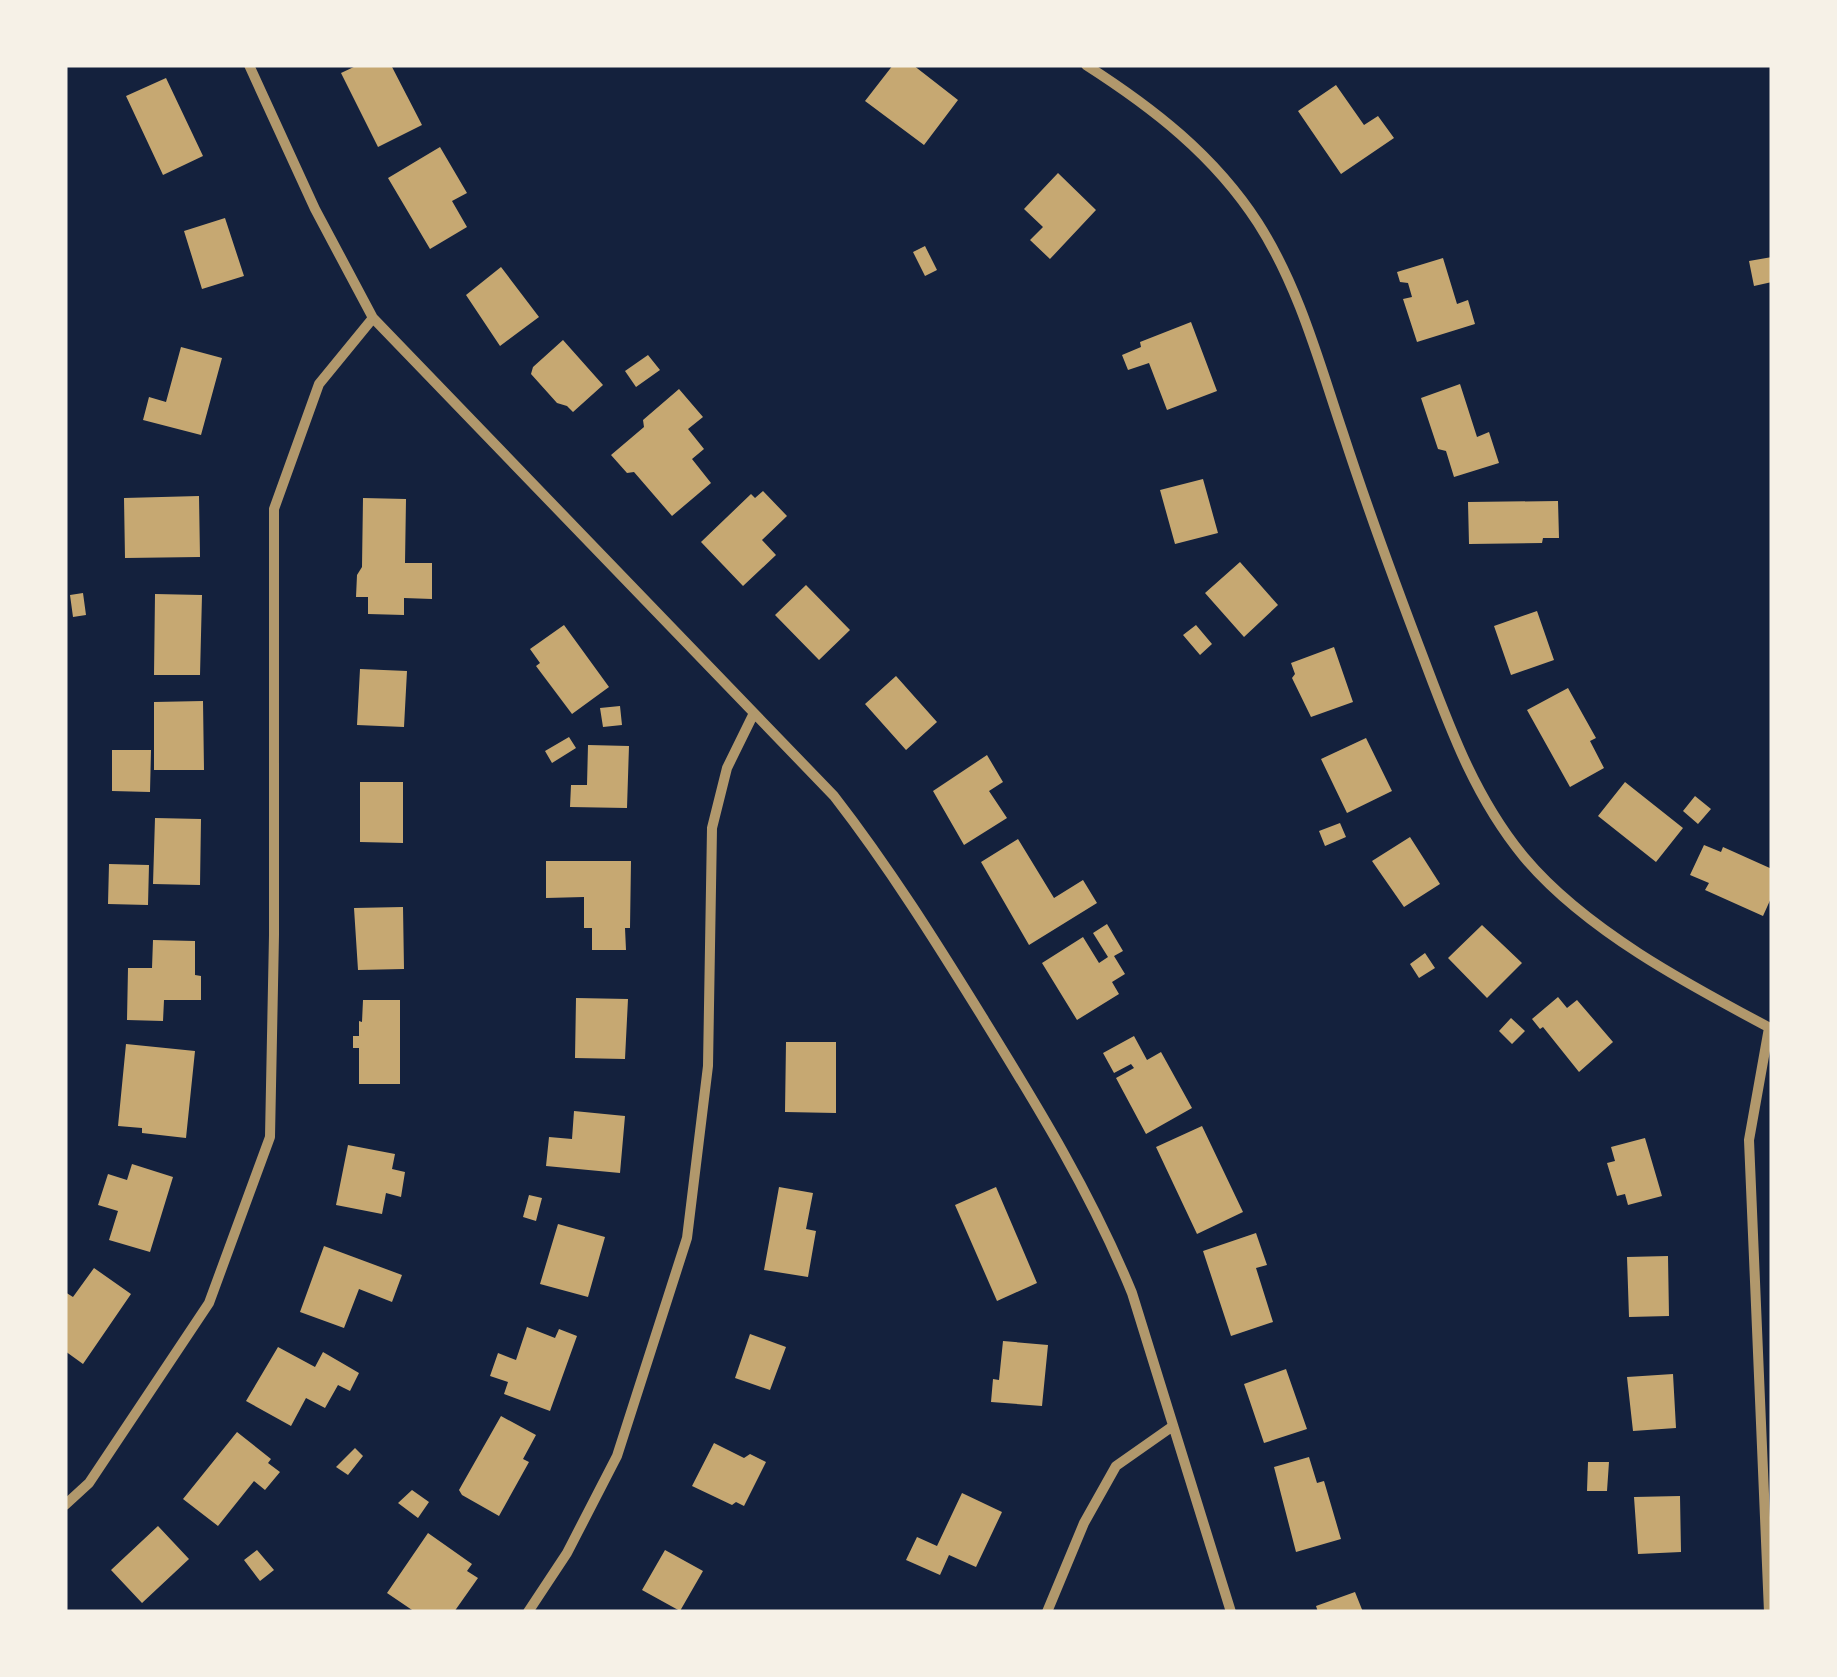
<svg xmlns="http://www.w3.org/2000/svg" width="1837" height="1677" viewBox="0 0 1837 1677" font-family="Cabin,sans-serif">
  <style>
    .building { fill: #c6a872 }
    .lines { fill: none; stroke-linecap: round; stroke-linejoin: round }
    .minor { stroke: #b1986c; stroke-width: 10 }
  </style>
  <rect width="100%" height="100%" fill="#14213d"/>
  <path class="building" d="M358 65H391L422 125 378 147 341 73Z
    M893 65H913L958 100 924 145 865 101Z
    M166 78 203 156 163 175 126 96Z
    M1336 85 1364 125 1378 116 1394 138 1341 174 1298 111Z
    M440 147 467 193 452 201 467 227 430 249 388 178Z
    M1058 173 1096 210 1050 259 1030 240 1043 227 1024 209Z
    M225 218 244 276 202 289 184 231Z
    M925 246 937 270 925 276 913 252Z
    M1772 257V282L1754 286 1749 261Z
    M1443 258 1457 304 1468 300 1475 324 1417 342 1403 299 1412 297 1408 283 1400 282 1397 272Z
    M501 267 539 317 500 346 466 295Z
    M1191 322 1217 391 1167 410 1149 363 1128 370 1122 355 1141 347 1140 342Z
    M563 340 603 385 573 412 567 406 557 403 531 374 533 367Z
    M181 347 222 358 201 435 143 420 149 397 166 402Z
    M648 355 660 370 636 387 625 371Z
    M1460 384 1477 437 1489 432 1499 463 1454 477 1446 451 1438 449 1421 398Z
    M679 389 703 417 688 429 704 449 692 459 711 483 672 516 634 472 627 473 611 455 644 427 643 420Z
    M1203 479 1218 533 1175 544 1160 490Z
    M763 491 787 516 762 540 776 555 743 586 701 542 751 494 755 498Z
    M199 496 200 557 125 558 124 498Z
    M363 498 406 499 405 563H432V599L404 598V615L368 614V597H356L357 575 362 567Z
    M1558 501 1559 538H1543L1542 543 1469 544 1468 502Z
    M1240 562 1278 605 1244 637 1205 593Z
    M806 585 850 630 819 660 775 615Z
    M83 593 86 615 73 617 70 595Z
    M155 594 202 595 200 675H154Z
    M1537 611 1554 660 1511 675 1494 626Z
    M564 625 609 687 572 714 536 666 540 663 530 649Z
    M1196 625 1212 644 1200 655 1183 635Z
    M1334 647 1353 702 1311 717 1292 678 1295 674 1291 663Z
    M360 669 407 671 404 727 357 725Z
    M896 676 937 722 906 750 865 704Z
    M1568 688 1596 738 1590 741 1604 768 1570 787 1527 710Z
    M203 701 204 770H154V702Z
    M620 706 622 725 603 727 600 708Z
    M569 737 576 748 552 763 545 751Z
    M1366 738 1392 791 1347 813 1321 759Z
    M588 745 629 746 627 808 570 807 571 785H587Z
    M112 750H151L150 792 112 791Z
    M987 755 1003 782 989 791 1007 818 964 845 933 791Z
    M360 782H403V843L360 842Z
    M1625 782 1683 828 1656 862 1598 816Z
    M1695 796 1711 809 1698 824 1683 811Z
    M155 818 201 819 200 885 153 884Z
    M1340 823 1346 837 1325 846 1319 831Z
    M1410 837 1440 884 1404 907 1372 861Z
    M1018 839 1054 898 1083 880 1097 903 1029 945 981 862Z
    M1704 845 1721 852 1723 847 1772 869V896L1763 916 1705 890 1709 883 1690 875Z
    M546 861H631L630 928H625L626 950H592V928H584V897L546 898Z
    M109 864 149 865 148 905 108 904Z
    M403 907 404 969 358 970 354 908Z
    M1107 924 1123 951 1114 956 1125 974 1112 982 1119 994 1077 1020 1042 963 1083 937 1099 963 1108 957 1093 933Z
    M1482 925 1522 963 1487 998 1448 958Z
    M153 940 195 941V975L201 976V1000H164L163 1021 127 1020 128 968H152Z
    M1425 953 1435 968 1419 978 1410 964Z
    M1558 997 1567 1008 1577 1000 1613 1042 1579 1072 1543 1027 1540 1029 1532 1019Z
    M576 998 628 999 625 1059 575 1058Z
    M363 1000H400V1084H359V1048H353V1036H359V1021L362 1022Z
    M1511 1018 1525 1031 1512 1044 1499 1031Z
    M1134 1036 1147 1060 1161 1052 1192 1108 1146 1134 1116 1078 1134 1068 1131 1064 1114 1073 1103 1053Z
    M786 1042H836V1113L785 1112Z
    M126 1044 195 1051 186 1138 142 1133V1128L118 1126Z
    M574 1111 625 1116 620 1173 546 1166 549 1137 572 1139Z
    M1202 1126 1243 1212 1197 1234 1156 1147Z
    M1645 1138 1662 1196 1628 1205 1625 1194 1617 1196 1607 1163 1615 1161 1611 1147Z
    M348 1145 395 1154 392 1169 405 1172 401 1197 386 1193 382 1214 336 1205Z
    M132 1164 173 1177 150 1252 109 1240 118 1211 98 1205 108 1174 127 1180Z
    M779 1187 813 1193 806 1229 816 1231 808 1277 764 1270Z
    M996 1187 1037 1283 997 1301 955 1205Z
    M529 1195 542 1198 536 1221 523 1217Z
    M558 1224 605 1237 588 1297 540 1284Z
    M1256 1233 1267 1265 1256 1268 1273 1322 1231 1336 1203 1251Z
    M324 1246 402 1275 392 1302 359 1289 344 1328 300 1312Z
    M1668 1256 1669 1316 1629 1317 1627 1257Z
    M94 1268 131 1294 83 1364 65 1351V1292L73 1297Z
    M527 1327 555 1338 559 1329 577 1336 550 1411 504 1394 508 1382 490 1376 498 1353 516 1360Z
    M750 1334 786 1347 770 1390 735 1378Z
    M1003 1341 1048 1345 1042 1406 991 1402 993 1379 999 1380Z
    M278 1347 315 1367 323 1352 359 1373 350 1391 338 1385 325 1408 306 1398 291 1426 246 1401Z
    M1286 1369 1307 1429 1264 1443 1244 1384Z
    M1673 1374 1676 1428 1633 1431 1627 1377Z
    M501 1416 536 1435 523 1459 529 1462 499 1516 462 1495 459 1490Z
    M237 1432 271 1459 268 1463 280 1472 265 1490 254 1481 218 1526 183 1499Z
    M714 1443 744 1458 750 1454 766 1462 744 1506 736 1502 732 1505 692 1486Z
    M355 1448 363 1456 348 1475 336 1467Z
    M1309 1457 1317 1483 1324 1481 1341 1539 1296 1552 1274 1467Z
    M1588 1462H1609L1607 1491H1587Z
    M412 1490 429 1502 418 1518 398 1503Z
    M962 1493 1002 1512 976 1567 949 1555 940 1575 906 1560 917 1537 937 1546Z
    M1680 1496 1681 1552 1638 1554 1634 1497Z
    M158 1526 189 1559 142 1603 111 1570Z
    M428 1533 472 1564 467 1571 478 1578 454 1612H415L387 1593Z
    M257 1550 274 1570 260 1581 244 1560Z
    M665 1550 703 1571 680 1611 642 1590Z
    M1355 1592 1363 1612H1318L1316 1606Z"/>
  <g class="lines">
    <path class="minor" d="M249 65 315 209 373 318 834 796C889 867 936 942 983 1018 1038 1107 1092 1195 1132 1293L1231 1612
      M1086 65C1153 108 1214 155 1258 223 1299 287 1319 362 1343 433 1368 510 1396 586 1425 662 1451 731 1476 799 1524 857 1585 930 1689 985 1772 1029
      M1769 1028 1749 1140 1769 1612
      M65 1505 89 1483 209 1303 270 1137 274 935V509L319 384 373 318
      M528 1612 567 1553 617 1456 687 1238 708 1066 712 828 727 768 754 713
      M1047 1612 1084 1523 1116 1466 1173 1426"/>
  </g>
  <rect width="1837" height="1677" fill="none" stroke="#f6f1e7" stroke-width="135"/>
</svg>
